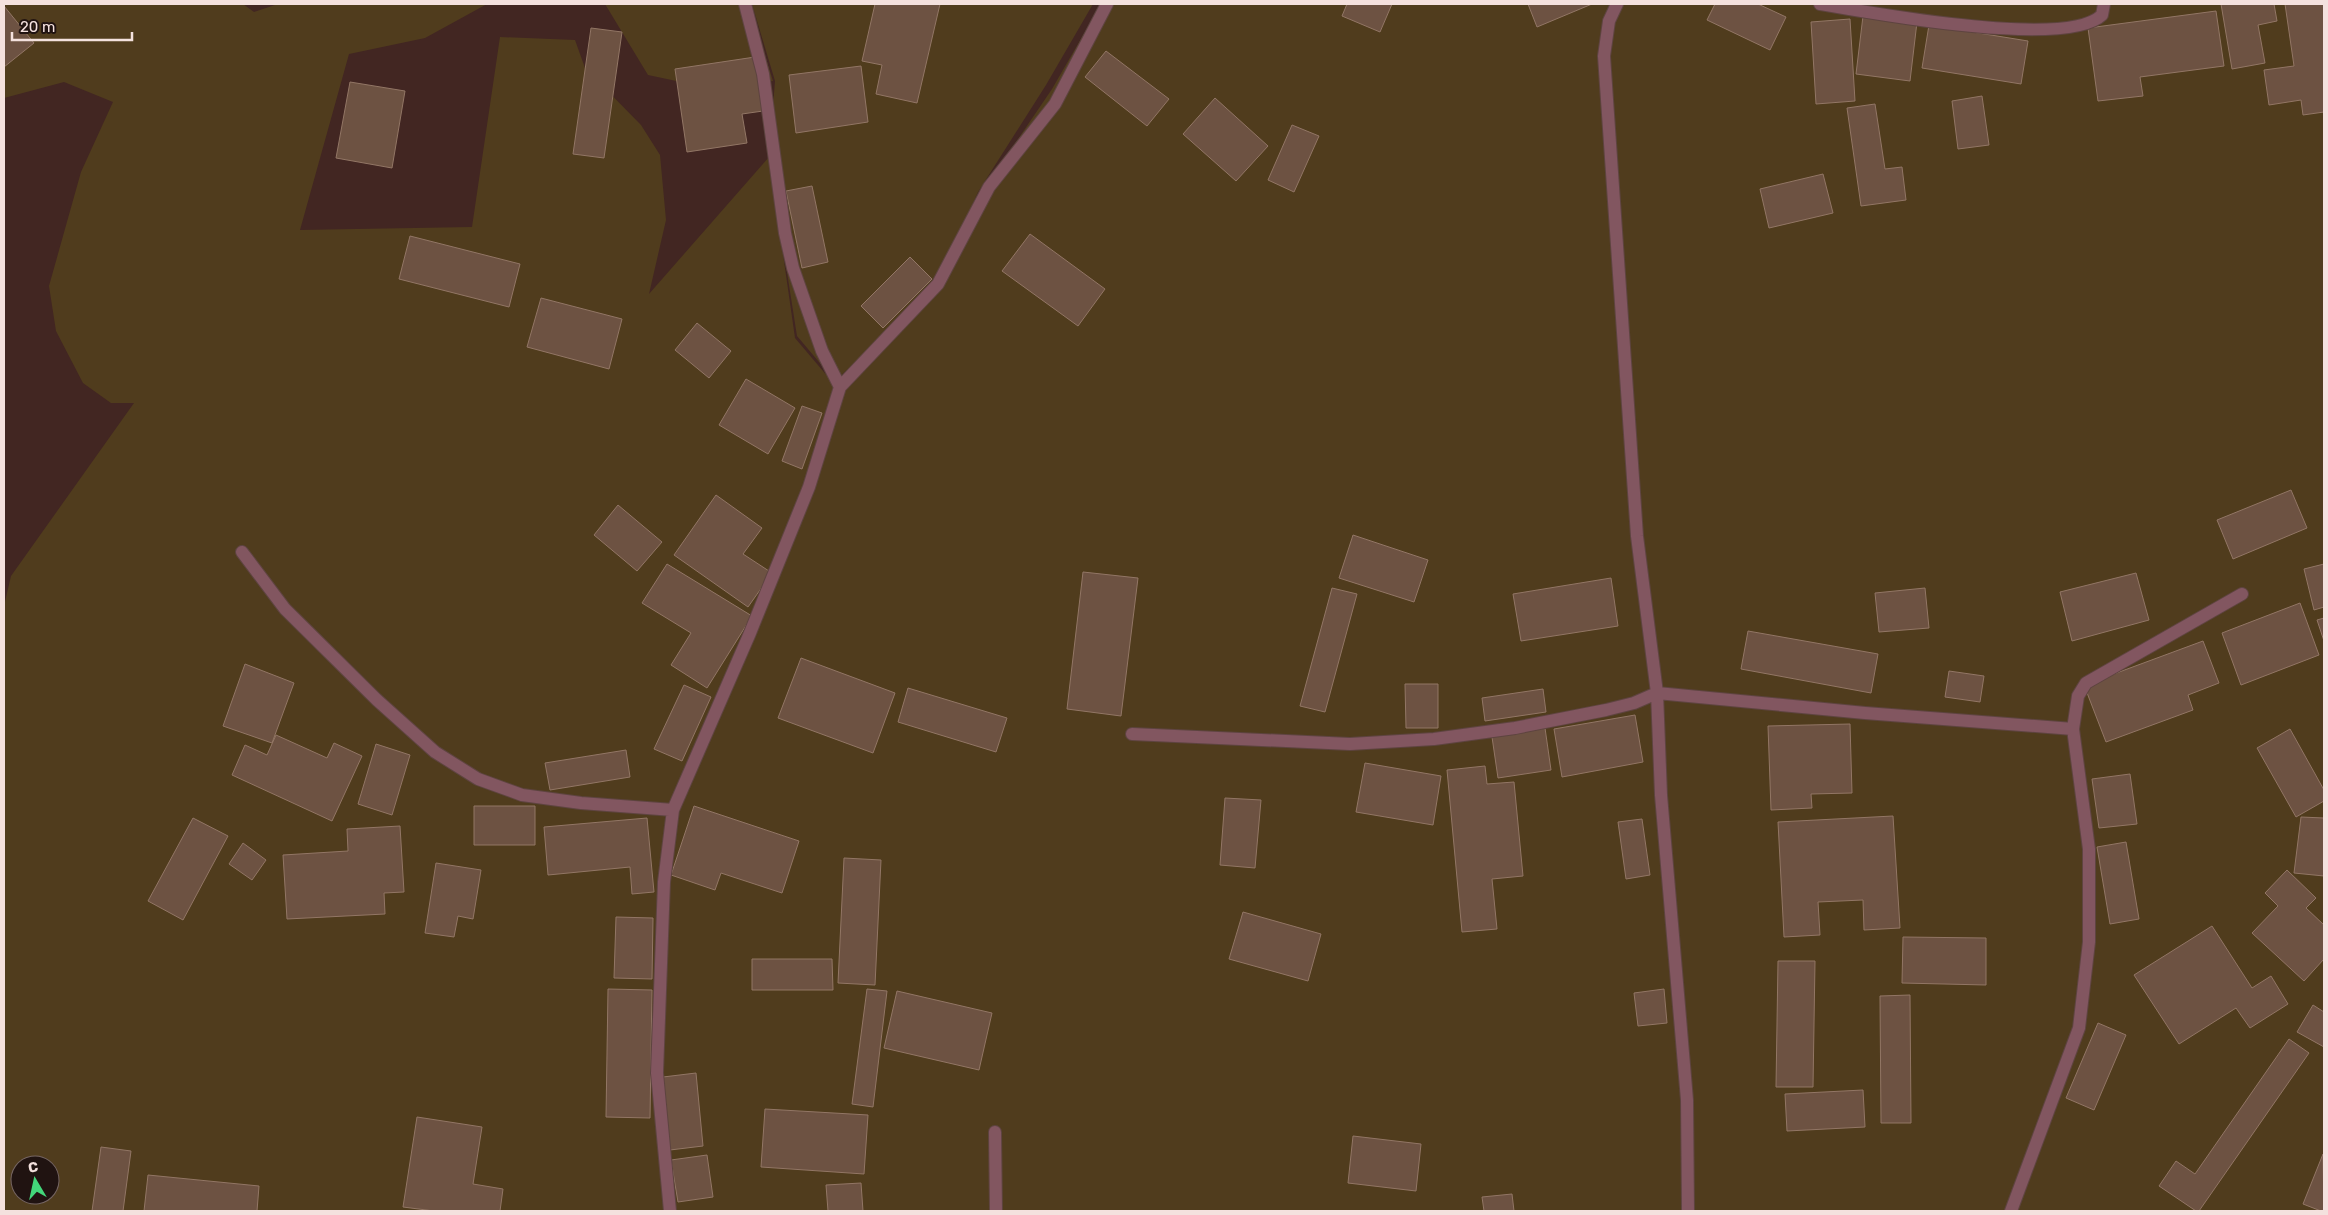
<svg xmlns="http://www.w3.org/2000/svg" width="2328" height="1215" viewBox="0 0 2328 1215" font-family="Rubik,sans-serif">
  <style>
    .green { fill: #503c1d; fill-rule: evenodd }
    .building { fill: #6d5242; stroke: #927665 }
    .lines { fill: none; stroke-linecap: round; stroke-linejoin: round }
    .minor-casing { stroke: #5e4440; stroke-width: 14 }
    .minor { stroke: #825660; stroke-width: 12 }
  </style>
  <rect width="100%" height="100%" fill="#422622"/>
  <path class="green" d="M4 4H243L254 12 278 4H487L425 38 349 54 300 230 472 227 500 37 575 40 585 68 641 125 660 155 666 220 649 294 769 157 775 81 752 4H1093L1046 85 978 192 935 287 835 381 797 336 772 177 795 338 834 384 938 289 980 195 1052 89 1101 4H2324V1211H4V606L11 576 134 403H111L83 383 56 331 49 286 81 172 113 102 64 82 4 98ZM20 1165H50V1195H20Z
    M605 4H749L773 81 719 90 648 75Z"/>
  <path class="building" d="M875 4H940L917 103 876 94 882 65 862 61Z
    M1347 4H1392L1380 32 1342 16Z
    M1528 4H1592L1537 27Z
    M1715 4H1758L1786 17 1770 50 1707 20Z
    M2221 4H2274L2277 21 2258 25 2265 63 2232 69Z
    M2285 4H2324V112L2303 115 2301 100 2269 105 2264 70 2294 66Z
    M4 6 34 43 4 67Z
    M2216 11 2224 66 2140 77 2143 96 2098 101 2088 28Z
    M1863 16 1917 22 1910 81 1856 74Z
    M1850 19 1855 101 1816 104 1811 22Z
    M1929 25 2028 41 2021 84 1922 68Z
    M591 28 622 32 604 158 573 154Z
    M1106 51 1169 99 1147 126 1085 77Z
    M755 57 763 111 742 114 747 143 687 152 675 69Z
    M861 66 868 122 796 133 789 75Z
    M350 82 405 91 392 168 336 158Z
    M1982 96 1989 145 1958 149 1952 101Z
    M1215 98 1268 146 1236 181 1183 134Z
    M1875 104 1885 169 1902 167 1906 200 1861 206 1847 108Z
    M1292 125 1319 136 1294 192 1268 180Z
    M1823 174 1833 213 1769 228 1760 189Z
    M812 186 828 262 802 268 786 191Z
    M1030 234 1105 289 1078 326 1002 271Z
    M410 236 520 264 509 307 399 279Z
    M910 257 932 279 883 328 861 306Z
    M541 298 622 319 609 369 527 347Z
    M697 323 731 351 709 378 675 350Z
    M746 379 795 408 768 454 719 425Z
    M802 406 822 413 802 469 782 461Z
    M2291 490 2307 528 2233 559 2217 520Z
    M716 495 762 528 743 554 772 573 748 607 674 555Z
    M618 505 662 542 637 571 594 535Z
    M1353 535 1428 560 1414 602 1339 578Z
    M667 564 752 616 707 688 671 665 691 633 642 603Z
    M2324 564V607L2314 610 2304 569Z
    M1083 572 1138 578 1121 716 1067 709Z
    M2136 573 2149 620 2072 641 2060 592Z
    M1611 578 1618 626 1521 641 1513 594Z
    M1332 588 1357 594 1325 712 1300 706Z
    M1925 588 1929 628 1879 632 1875 593Z
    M2300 603 2319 655 2241 685 2222 633Z
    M2324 618V641L2317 620Z
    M1748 631 1878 654 1871 693 1741 669Z
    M2203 641 2219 683 2188 695 2193 710 2106 742 2084 685Z
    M801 658 895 693 873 753 778 718Z
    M245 664 294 683 272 743 223 726Z
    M1949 671 1984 676 1980 702 1945 697Z
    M1405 684H1438V728H1406Z
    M684 685 711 697 682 761 654 749Z
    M908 688 1007 718 996 752 898 722Z
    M1543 689 1546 712 1485 721 1482 698Z
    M1635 715 1643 762 1562 777 1554 729Z
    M1850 724 1852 793 1811 794 1812 808 1771 810 1768 726Z
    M1545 728 1551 770 1498 778 1492 737Z
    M2290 729 2324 790V801L2296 817 2257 748Z
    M276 735 327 758 334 743 362 756 332 821 232 775 245 745 267 755Z
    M376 744 410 755 392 815 358 804Z
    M626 750 630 777 550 790 545 763Z
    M1365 763 1441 776 1433 825 1356 812Z
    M1485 766 1487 784 1514 782 1523 876 1492 879 1497 929 1462 932 1447 770Z
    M2130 774 2137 824 2099 828 2092 779Z
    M1225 798 1261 800 1255 868 1220 865Z
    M474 806H535V845H474Z
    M694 806 799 841 782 893 721 873 715 890 671 875Z
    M1893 816 1900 928 1864 930 1863 900 1818 902 1820 935 1784 937 1778 822Z
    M2301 817 2324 818V876L2294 873Z
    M193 818 228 836 183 920 148 901Z
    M647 818 654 892 632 894 630 867 548 875 544 827Z
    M1642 819 1650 875 1626 879 1618 822Z
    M400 826 404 892 384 893 385 914 287 919 283 855 348 851 347 829Z
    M2126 842 2139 919 2110 924 2097 847Z
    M243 843 266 860 252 880 229 864Z
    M844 858 881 860 875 985 838 983Z
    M436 863 481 870 473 919 458 916 454 937 425 933Z
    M2287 870 2316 898 2306 908 2324 925V959L2304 981 2252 933 2278 906 2265 893Z
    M1243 912 1321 934 1308 981 1229 959Z
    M616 917 653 918 652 979 614 978Z
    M2212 926 2252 988 2271 976 2288 1004 2250 1028 2236 1008 2179 1044 2134 975Z
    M1903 937 1986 938V985L1902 983Z
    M752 959H832L833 990H752Z
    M1778 961H1815L1813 1087H1776Z
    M608 989 652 990 650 1118 606 1117Z
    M867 989 887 991 873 1107 852 1104Z
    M1664 989 1667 1023 1638 1026 1634 993Z
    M897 991 992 1013 979 1070 884 1048Z
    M1910 995 1911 1123H1881L1880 996Z
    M2313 1005 2324 1012V1047L2297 1032Z
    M2098 1023 2126 1035 2094 1110 2066 1098Z
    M2289 1039 2309 1053 2199 1211H2196L2159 1186 2176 1161 2195 1174Z
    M696 1073 703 1146 670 1150 663 1077Z
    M1863 1090 1865 1127 1787 1131 1785 1094Z
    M765 1109 868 1115 864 1174 761 1167Z
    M417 1117 482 1127 473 1184 503 1189 500 1211H434L403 1207Z
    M1353 1136 1421 1144 1416 1191 1348 1183Z
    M101 1147 131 1151 123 1211H92Z
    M2323 1154 2324 1211H2321L2303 1204Z
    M707 1155 713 1197 678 1202 671 1160Z
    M148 1175 259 1186 257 1211H144Z
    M861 1183 863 1211H828L826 1185Z
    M1512 1194 1514 1211H1484L1482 1197Z"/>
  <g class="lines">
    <defs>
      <path id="minor" d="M1617 4 1609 21 1604 56 1637 536 1657 693 1865 713 2073 729 2089 849V942L2079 1028 2011 1211
        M1820 4C1871 13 2067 49 2102 15L2104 4
        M840 387 938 284 989 187 1055 104 1107 4
        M242 552 285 609 377 700 435 752 478 779 522 795 581 803 673 810
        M2073 729 2078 696 2086 683 2242 594
        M1132 734 1350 744 1434 739 1515 728 1606 710 1634 703 1657 693 1661 795 1687 1100 1688 1211
        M995 1132 996 1211
        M670 1211 657 1073 664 882 673 810 750 633 809 487 840 387 822 351 793 268 785 233 763 74 745 4"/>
    </defs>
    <use href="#minor" class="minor-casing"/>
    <use href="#minor" class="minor"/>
  </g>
  <rect width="2328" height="1215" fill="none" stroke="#f4e1de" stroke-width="10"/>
  <g transform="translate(35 1180) rotate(351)"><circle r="24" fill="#201311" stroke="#756563"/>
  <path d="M0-4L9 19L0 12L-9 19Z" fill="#43d77b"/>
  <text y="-8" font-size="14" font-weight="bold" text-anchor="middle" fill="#f4e1de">С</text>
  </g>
  <path d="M12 32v8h120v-8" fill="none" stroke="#f4e1de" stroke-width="2.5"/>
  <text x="20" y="32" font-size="15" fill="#f4e1de" stroke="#201311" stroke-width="4" paint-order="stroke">20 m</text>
</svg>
